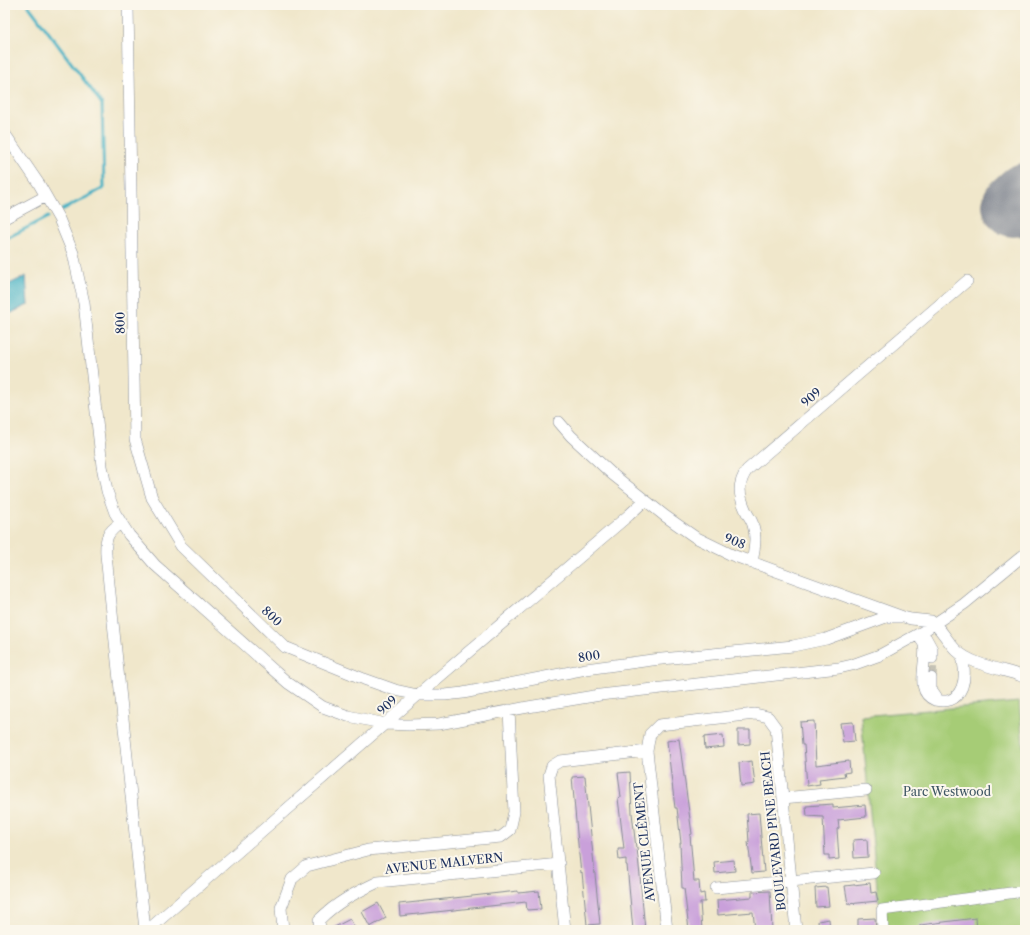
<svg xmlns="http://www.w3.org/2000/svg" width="1030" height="935" viewBox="0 0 1030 935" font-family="'Libre Caslon Text',serif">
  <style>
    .green { fill: #a6cc76; stroke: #607e6a }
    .water { fill: #47b2c5; stroke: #317092 }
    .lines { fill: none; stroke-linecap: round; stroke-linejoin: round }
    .stream { stroke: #47b2c5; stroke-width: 3 }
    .runway { stroke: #868b94; stroke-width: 64 }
    .building { fill: #c9a0da }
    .minor-tunnel { stroke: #c5c2b5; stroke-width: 11; stroke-dasharray: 11 5.5; stroke-linecap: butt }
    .minor-casing { stroke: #868b94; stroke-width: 12 }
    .minor { stroke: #fff; stroke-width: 11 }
    .labels { text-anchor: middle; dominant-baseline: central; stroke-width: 4; stroke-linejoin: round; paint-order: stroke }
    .street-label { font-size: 12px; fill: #1b2f5e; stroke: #fbf7ec }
    .park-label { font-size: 12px; fill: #3e5664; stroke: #fbf7ec }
  </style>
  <rect width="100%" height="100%" fill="#fbf7ec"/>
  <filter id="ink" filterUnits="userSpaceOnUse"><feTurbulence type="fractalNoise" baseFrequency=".025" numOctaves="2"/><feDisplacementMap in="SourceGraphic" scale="8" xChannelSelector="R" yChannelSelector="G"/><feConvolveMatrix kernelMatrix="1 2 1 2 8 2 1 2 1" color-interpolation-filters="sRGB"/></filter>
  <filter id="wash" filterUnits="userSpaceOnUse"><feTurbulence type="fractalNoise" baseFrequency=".012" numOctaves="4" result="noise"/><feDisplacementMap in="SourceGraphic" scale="16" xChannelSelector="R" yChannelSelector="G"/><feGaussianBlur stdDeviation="0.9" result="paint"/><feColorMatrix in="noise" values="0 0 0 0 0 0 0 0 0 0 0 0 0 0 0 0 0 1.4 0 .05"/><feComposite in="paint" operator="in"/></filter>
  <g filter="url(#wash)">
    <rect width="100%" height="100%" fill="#f0e7cb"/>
    <path class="green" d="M1019 702 1025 766V930H883L882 910 878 898 861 716Z"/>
    <path class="water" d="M26 276 28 305 5 316V286Z"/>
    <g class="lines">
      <path class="stream" d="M28 5 102 104 104 188 62 210
        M5 239 48 217"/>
      <path class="runway" d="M1014 205 1025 195"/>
    </g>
    <g id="blocks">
      <path class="building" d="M814 721 816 765 849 761 850 772 844 773 845 776 819 779 820 784 807 786 804 745H802L800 722Z
        M853 722 855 741 843 742 840 723Z
        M738 730H750V744L738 745Z
        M723 735 724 747 705 749 704 737Z
        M679 739 692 834 690 835 694 881H699L700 894 704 893 705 902H700L702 930H689L684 888H682L680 843H681L677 808H675L667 741Z
        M752 761 755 784 741 786 739 763Z
        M630 772 632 813 636 848H637L640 876 645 930H633L627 865H626V859L619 860 618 849H624L618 798 621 797 618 773Z
        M585 776 600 924 587 925 582 872 581 873 579 855 572 777Z
        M833 804V808L865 805 866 817 838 820 839 828 837 829 839 859 829 860V855H825L823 817 807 816 806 806Z
        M759 813 764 872 752 873 748 842H749L747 814Z
        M867 839 868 857 854 858 853 840Z
        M734 860 735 871 715 873 714 862Z
        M870 883 871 893 876 892 878 901 848 904 845 886Z
        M827 887 829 906 816 907 815 888Z
        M518 891V893L539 891 541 909 527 910 526 902 400 916 399 904Z
        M770 891 772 930H755L753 912 718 915 717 900 752 897V892Z
        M378 903 386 918 370 927 362 912Z
        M875 918 876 930H858V919Z
        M976 918 977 930H920V925Z
        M350 919 356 930H329Z
        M829 919 830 930H819L818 921Z"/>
    </g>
  </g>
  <g filter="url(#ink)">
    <use href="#blocks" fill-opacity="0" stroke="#868b94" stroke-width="1"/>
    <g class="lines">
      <path class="minor-tunnel" d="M931 678 932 658"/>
      <defs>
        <path id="minor" d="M128 5 135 439 152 498 181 546 285 647 364 679 395 690 418 695H445L463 693 586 669 652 660 793 646 826 639 886 617H903
          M5 134 39 184 59 219 73 253 84 303 102 466 107 491 115 513 129 535 155 565 288 683 323 707 348 716 386 724 409 725 439 724 528 707 600 695 839 668 852 665 880 655 922 632 964 604 1025 554
          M5 218 46 196
          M559 422 571 436 612 474 665 516 695 537 732 555 903 617 911 619 931 621C941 628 947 641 956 650 970 664 1000 669 1019 675L1025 678
          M121 523C107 532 105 538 106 555L145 930
          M752 563C754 551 757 537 753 525 752 520 748 516 746 511 739 496 737 484 747 470L967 281
          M917 635C920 638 923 641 924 645 928 662 913 692 935 700 940 701 945 702 950 700 956 698 960 692 962 687 966 676 964 666 962 656
          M926 638 932 649V658
          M931 678V689L936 696
          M783 798 866 790
          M716 888 874 873
          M148 930 418 695 629 515 644 501
          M283 930 281 908 292 879 307 866 368 850 501 837 510 830 514 812 509 710
          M320 930 319 920C337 902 355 893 378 882L559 864
          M565 930 549 775 552 766 560 761 647 751
          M667 930 647 751 650 734 659 725 755 714 768 717 776 728 796 930
          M883 930 882 910 1025 891V893"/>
      </defs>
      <use href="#minor" class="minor-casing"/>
      <use href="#minor" class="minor"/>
    </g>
  </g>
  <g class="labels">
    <g class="street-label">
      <text transform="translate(120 323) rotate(-91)">800</text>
      <text transform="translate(811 397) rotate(-41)">909</text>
      <text transform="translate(735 541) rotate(23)">908</text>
      <text transform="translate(272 616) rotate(44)">800</text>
      <text transform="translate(589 656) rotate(-9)">800</text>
      <text transform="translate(387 705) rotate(-42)">909</text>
      <text transform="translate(773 831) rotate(-96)">BOULEVARD PINE BEACH</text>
      <text transform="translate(644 842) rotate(-96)">AVENUE CLÉMENT</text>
      <text transform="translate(444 863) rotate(-6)">AVENUE MALVERN</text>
    </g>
    <g class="park-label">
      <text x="947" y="791">Parc Westwood</text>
    </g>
  </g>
  <rect width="1030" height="935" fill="none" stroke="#fbf7ec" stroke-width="20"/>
</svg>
